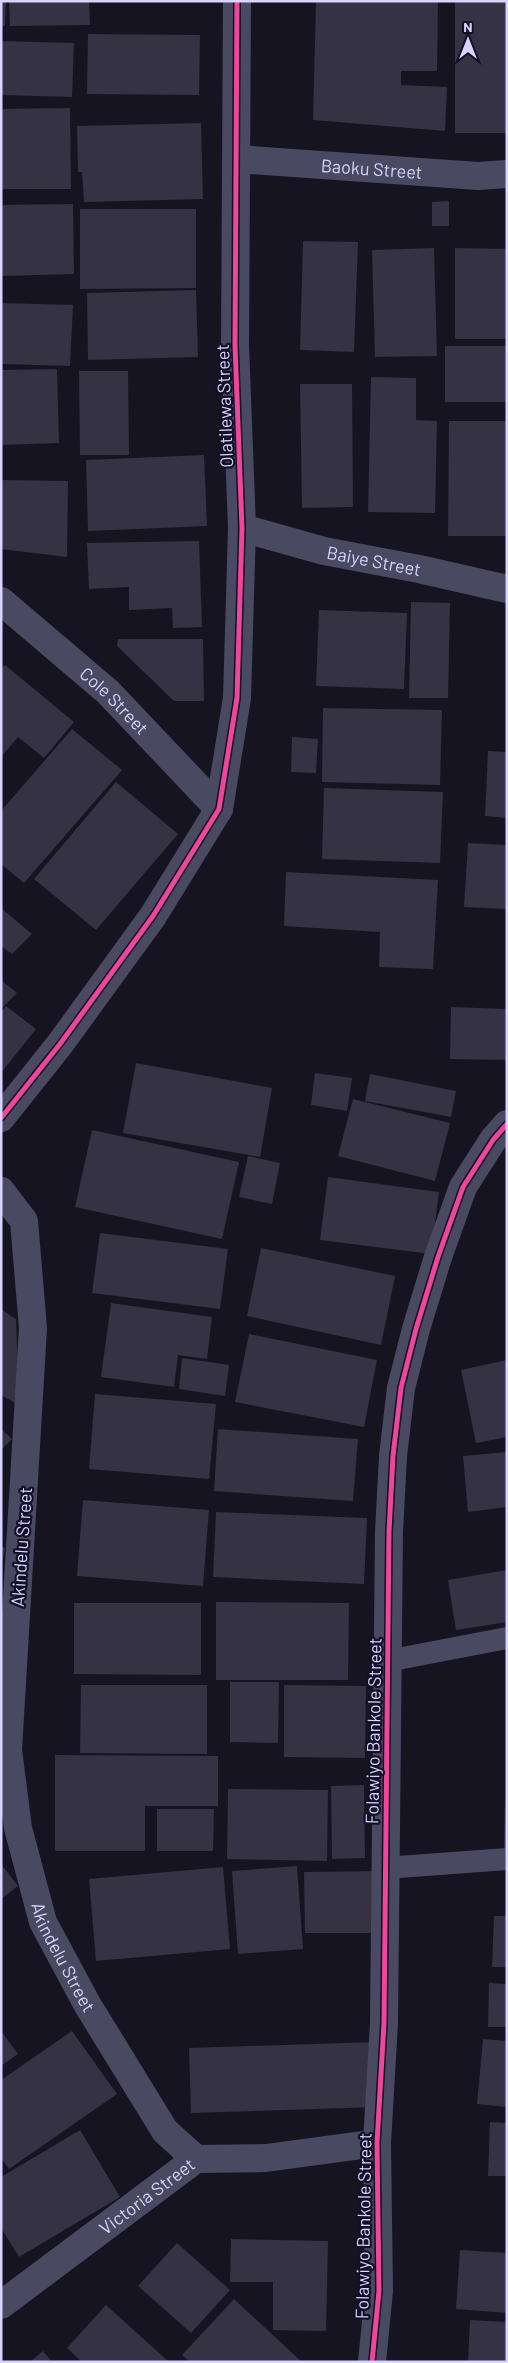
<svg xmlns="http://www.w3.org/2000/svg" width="508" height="2363" viewBox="0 0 508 2363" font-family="Barlow,sans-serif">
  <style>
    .building { fill: #343243 }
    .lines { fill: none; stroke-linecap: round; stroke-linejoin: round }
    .lane { stroke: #4a4962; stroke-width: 22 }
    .street { stroke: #4a4962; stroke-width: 28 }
    .cycleway-casing { stroke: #130f26; stroke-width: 8 }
    .cycleway { stroke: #ed469a; stroke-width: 5 }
    .labels { text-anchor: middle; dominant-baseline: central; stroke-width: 4.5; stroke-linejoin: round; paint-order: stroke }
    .street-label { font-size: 18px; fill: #d9d4ff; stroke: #130f26 }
  </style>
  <rect width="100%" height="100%" fill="#161421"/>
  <path class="building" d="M1 1H6L5 26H1Z
    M9 1H89L90 25 10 26Z
    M316 1H438L437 71H401V85L447 87 445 131 313 120Z
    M455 1H506V133H455Z
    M88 34 200 35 199 95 87 94Z
    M1 41 74 43 72 97 1 95Z
    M70 108 71 189H1V109Z
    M201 123 203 199 84 202 82 172H78L77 126Z
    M449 201V226H432V202Z
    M73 204 74 274 1 276V205Z
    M80 209H196V288L80 289Z
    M303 241 358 242 354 352 300 350Z
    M434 248 437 356 375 357 372 250Z
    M455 248 507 249V339H455Z
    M196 290 198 357 88 360 87 293Z
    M1 303 73 305 70 366 1 364Z
    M445 346H507V402H445Z
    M57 369 59 443 1 445V370Z
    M79 371H128L129 455H80Z
    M371 377 416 378V420L437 421 435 513 368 512Z
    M300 384H352L353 507 302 508Z
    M449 421H507V536H448Z
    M204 455 207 526 88 531 86 460Z
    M1 480 68 481 67 557 1 549Z
    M199 541 202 627 173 628 172 608 129 610V587L89 589 87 543Z
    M411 602 450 603 448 698H409Z
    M319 610 407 613 404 689 316 686Z
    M118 639H203L204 701H174L117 646Z
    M5 665 74 722 44 758 18 737 1 757V669Z
    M323 708 442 710 440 785 322 782Z
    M72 729 122 770 24 883 1 864V811Z
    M292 737 318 739 316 773 291 772Z
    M488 751 507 752V818L485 816Z
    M116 782 178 834 96 930 34 879Z
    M324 788 443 792 440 863 322 859Z
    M468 843 507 845V909L464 907Z
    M286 872 438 880 433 969 379 967 380 932 284 926Z
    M1 908 32 934 12 954 1 946Z
    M1 980 17 993 1 1009Z
    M6 1006 36 1029 1 1073V1012Z
    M451 1007 507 1009V1060L450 1059Z
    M136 1063 272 1088 260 1157 123 1133Z
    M315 1073 352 1078 347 1111 311 1105Z
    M370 1074 456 1091 451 1117 365 1101Z
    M353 1099 450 1123 435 1181 338 1156Z
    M92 1130 239 1162 222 1239 75 1207Z
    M248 1156 280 1163 272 1204 239 1197Z
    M328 1177 439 1192 431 1254 320 1240Z
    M100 1233 228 1249 220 1309 92 1293Z
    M261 1248 395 1276 381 1345 247 1316Z
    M111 1303 212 1317 207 1359 178 1355 174 1387 101 1377Z
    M1 1309 16 1319 19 1405 1 1395Z
    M249 1334 377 1360 364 1427 235 1402Z
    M182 1358 229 1365 225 1396 179 1389Z
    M507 1360V1437L476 1443 461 1370Z
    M95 1394 216 1404 209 1479 89 1469Z
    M1 1429 12 1439 1 1450Z
    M218 1429 358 1439 353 1501 214 1491Z
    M507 1452V1507L468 1512 463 1456Z
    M83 1500 209 1510 203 1586 77 1576Z
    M216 1512 367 1518 364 1584 213 1577Z
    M1 1545 5 1548 2 1563H1Z
    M507 1570V1622L456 1630 448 1580Z
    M216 1602 349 1603 348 1680H216Z
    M74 1603H201V1675L74 1674Z
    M230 1682H279L278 1743 230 1742Z
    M81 1685H207V1754L80 1753Z
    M284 1685 366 1686 365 1758 284 1757Z
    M55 1755 218 1756V1806H145V1851H55Z
    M364 1785 365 1858 332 1859 331 1786Z
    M228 1789 328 1790 327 1861 227 1859Z
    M505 1797 507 1848H504Z
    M157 1809H214L213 1851H157Z
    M1 1864 18 1886 1 1899Z
    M297 1866 303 1949 238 1954 232 1871Z
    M223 1867 230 1949 96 1961 89 1879Z
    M383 1871V1933H305L304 1872Z
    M494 1916H507V1967H492Z
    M489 1983 507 1984V2027H488Z
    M1 2031 18 2054 1 2066Z
    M72 2031 117 2094 9 2169 1 2158V2080Z
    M483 2039 507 2041V2107L477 2104Z
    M374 2042 376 2107 191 2113 189 2048Z
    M490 2122 507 2123V2176H488Z
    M80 2130 120 2197 19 2257 1 2228V2177Z
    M231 2239 328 2241 326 2331 273 2330V2282H230Z
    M177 2243 230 2290 191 2333 138 2286Z
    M460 2250 507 2253V2313L456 2309Z
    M234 2299 302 2362H190L182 2355Z
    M106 2305 169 2362H82L67 2348Z
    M470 2320 507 2322V2362H468Z
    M43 2351 52 2362H30Z"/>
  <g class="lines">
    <path class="lane" d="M387 1661 507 1638
      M385 1868 507 1859"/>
    <g class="street">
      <path id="s1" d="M237 159 478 176 507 174"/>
      <path id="s2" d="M242 528 324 551 419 569 507 589"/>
      <path id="s3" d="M1 601 108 692 219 809"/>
      <path d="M1 1118 60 1044 153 916 219 809 237 698 242 528 235 345 237 1"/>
      <path id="s4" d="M1 1191 24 1221 33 1328 8 1750 18 1828 43 1922 87 2004 165 2131 196 2159"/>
      <path id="s5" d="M1 2305 196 2159 266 2158 377 2143"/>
      <path d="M372 2362 379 2291 377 2143 384 2023 389 1532 393 1456 401 1388 416 1329 438 1257 463 1187 493 1140 507 1124"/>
    </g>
    <defs>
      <path id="cycleway" d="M1 1118 60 1044 153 916 219 809 237 698 242 528 235 345 237 1
        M372 2362 379 2291 377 2143 384 2023 389 1532 393 1456 401 1388 416 1329 438 1257 463 1187 493 1140 507 1124"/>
    </defs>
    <use href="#cycleway" class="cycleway-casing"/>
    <use href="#cycleway" class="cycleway"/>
  </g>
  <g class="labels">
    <g class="street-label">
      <text stroke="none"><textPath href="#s1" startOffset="135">Baoku Street</textPath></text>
      <text transform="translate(224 406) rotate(-92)">Olatilewa Street</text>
      <text stroke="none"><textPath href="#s2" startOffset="136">Baiye Street</textPath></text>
      <text stroke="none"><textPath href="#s3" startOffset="151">Cole Street</textPath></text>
      <text transform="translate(21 1547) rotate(-86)">Akindelu Street</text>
      <text transform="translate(373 1731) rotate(-89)">Folawiyo Bankole Street</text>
      <text stroke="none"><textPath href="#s4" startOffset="784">Akindelu Street</textPath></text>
      <text stroke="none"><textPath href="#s5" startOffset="182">Victoria Street</textPath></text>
      <text transform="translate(363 2226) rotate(-89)">Folawiyo Bankole Street</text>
    </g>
  </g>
  <rect width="508" height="2363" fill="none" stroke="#d9d4ff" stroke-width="5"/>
  <g transform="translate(468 40)" stroke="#130f26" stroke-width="4" paint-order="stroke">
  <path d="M0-4L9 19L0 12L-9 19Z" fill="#d9d4ff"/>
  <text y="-8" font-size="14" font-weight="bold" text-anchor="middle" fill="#d9d4ff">N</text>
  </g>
</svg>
